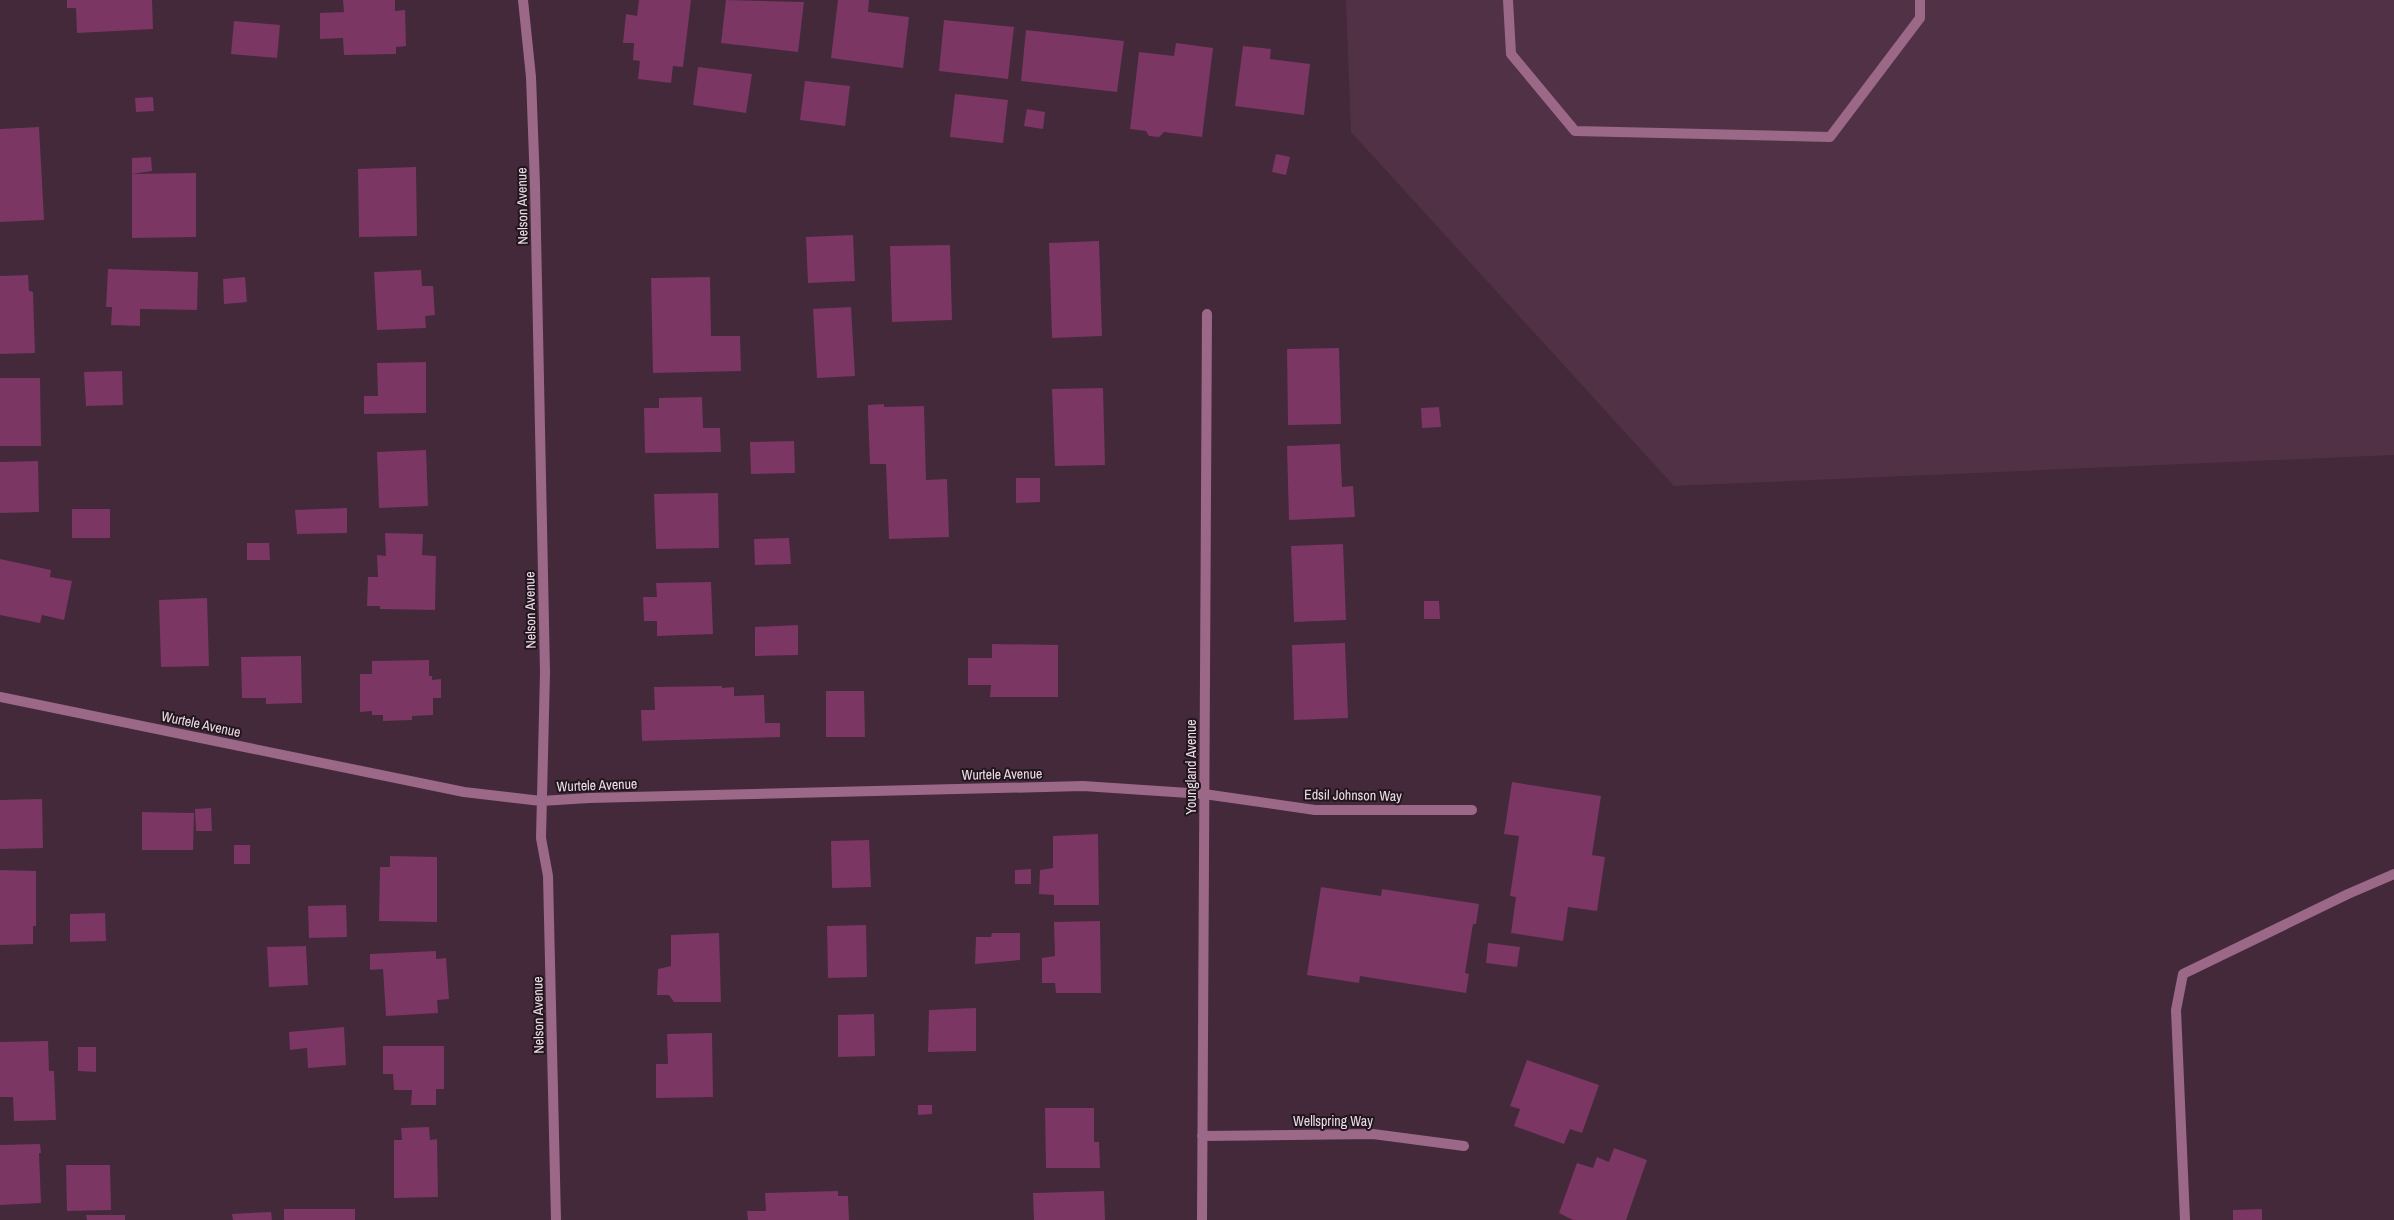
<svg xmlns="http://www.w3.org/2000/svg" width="2394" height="1220" viewBox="0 0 2394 1220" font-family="'Archivo Narrow',sans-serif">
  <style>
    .built { fill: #513145 }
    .building { fill: #7b3664 }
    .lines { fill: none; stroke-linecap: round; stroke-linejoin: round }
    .service { stroke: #9b6888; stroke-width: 10 }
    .minor { stroke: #9b6888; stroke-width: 10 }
    .labels { text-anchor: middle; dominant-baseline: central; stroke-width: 4; stroke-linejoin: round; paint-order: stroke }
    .street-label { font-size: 14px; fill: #eddbe5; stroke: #22161e }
  </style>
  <rect width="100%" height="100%" fill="#43293a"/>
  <path class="built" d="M1346 0H2394V455L1674 486 1351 132Z"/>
  <path class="building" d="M67 0H152L153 29 77 33 76 8H67Z
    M343 0H395V11L405 10 406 46 396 47V54L344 55 343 38 320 39V13L344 12Z
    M639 0H691L683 67 673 66 671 83 638 79 640 61 633 60 634 43H623L626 14 637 16Z
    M726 0 804 2 798 52 721 43Z
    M838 0H869L868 12 909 17 903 68 831 58Z
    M944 20 1014 27 1008 79 939 71Z
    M234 21 280 25 277 58 231 54Z
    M1026 30 1124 41 1117 92 1021 81Z
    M1176 43 1213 48 1202 137 1164 132 1159 137 1149 136 1146 131 1130 129 1139 52 1174 56Z
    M1243 46 1271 49 1270 59 1310 64 1304 115 1235 106Z
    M698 67 752 74 746 113 693 105Z
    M805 81 850 86 845 126 800 120Z
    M955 94 1008 100 1003 143 950 137Z
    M153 97 154 111 136 112 135 98Z
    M1027 109 1045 112 1043 129 1024 126Z
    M39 127 44 220 0 222V129Z
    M1276 154 1290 157 1286 175 1272 172Z
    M151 157 152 171 132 174V158Z
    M416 167 417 236 359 237 358 169Z
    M196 173V237L132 238V174Z
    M853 235 855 281 808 283 806 237Z
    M1099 241 1102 336 1052 338 1049 243Z
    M950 245 952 320 892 322 890 246Z
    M108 269 198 272 197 310 140 309V326L111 325 112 307H106Z
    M421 270 422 286H433L435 315 425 316 426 328 377 330 374 272Z
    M28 275 29 291 33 292 35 353 0 354V276Z
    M245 277 247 302 224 304 223 279Z
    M710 277 711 336H740L741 371 653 373 651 278Z
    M851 307 855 376 817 378 813 309Z
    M1339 348 1341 424 1288 425 1287 349Z
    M426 362V413L364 414V396H378L377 363Z
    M122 371 123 405 86 406 84 372Z
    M0 378H40L41 446H0Z
    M1103 388 1105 465 1055 466 1052 389Z
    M702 397 703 428H720L721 452 645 453 644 408H659V398Z
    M884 404V407L924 406 926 480 947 479 949 537 889 539 886 464H870L868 413V405Z
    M1439 407 1441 427 1422 428 1421 408Z
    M794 441 795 473 751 474 750 442Z
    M1340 444 1342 487 1353 486 1355 517 1289 520 1287 446Z
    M426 450 428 506 379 508 377 452Z
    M38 461 39 512 0 513V462Z
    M1016 478H1040V502L1016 503Z
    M718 493 719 548 656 549 654 494Z
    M347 508V533L297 534 295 510Z
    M72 509H110V538H72Z
    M385 533 423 534 422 555 436 556 435 610 380 609V606H367L368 577H378L377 555 386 556Z
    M789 538 791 564 755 565 754 539Z
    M247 543H269L270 560H247Z
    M1343 544 1346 620 1294 622 1291 546Z
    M0 559 51 570 50 577 72 581 64 620 42 615 40 623 0 615Z
    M711 582 713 634 657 636V621H644L643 597H657L656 583Z
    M207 598 209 666 161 667 159 600Z
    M1424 601H1439L1440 619H1424Z
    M798 625V655L755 656V627Z
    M1345 643 1348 718 1294 720 1292 645Z
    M992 644 1058 645V697H990L991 685H968V658H992Z
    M301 656 302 703 266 704V698H242L241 657Z
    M429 660V676H432V680L441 679V698H433V715L412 716V720L383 721V715H372V711L360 712V674H372V661Z
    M722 686V688L734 687V696L764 695 765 723H780V737L642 741 641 710H655L654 687Z
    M826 691H864L865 737H826Z
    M1512 782 1601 796 1592 855 1605 857 1597 911 1568 907 1563 941 1511 933 1516 897 1510 896 1519 836 1504 834Z
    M42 799 43 848 0 849V800Z
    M211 808 212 831H196L195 809Z
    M142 812 194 813 193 850H142Z
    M1098 834 1099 905H1054V895L1039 894 1040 870 1053 868V836Z
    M869 840 871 887 832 888 831 841Z
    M234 845H250V864H234Z
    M390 856 437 857V922L379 921 380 867H390Z
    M1031 869V884H1015V870Z
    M0 870 36 871V926H33V944L0 945Z
    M1321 887 1381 896 1382 889 1479 904 1476 924H1473L1465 973 1469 974 1466 993 1360 976 1359 983 1307 975Z
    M346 905 347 937 309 938 308 906Z
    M105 913 106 941 70 942V914Z
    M1100 921 1101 993H1056L1055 983H1042V958L1055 956 1054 922Z
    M866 925 867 977 828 978 827 926Z
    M719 933 721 1002H674L669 995H657L658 969 671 966V935Z
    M992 933H1020V960L975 964 976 937H991Z
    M1488 943 1520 947 1517 967 1486 963Z
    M306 946 308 985 269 987 267 947Z
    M436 951V959L446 958 449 999 437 1000 438 1013 386 1016 383 969 370 970V954Z
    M976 1008V1051L928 1052 929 1010Z
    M874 1014 875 1056 838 1057V1015Z
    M344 1027 346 1065 308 1068 307 1048 290 1050 289 1032Z
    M712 1033 713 1097 656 1098V1064H668L667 1034Z
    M48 1041 49 1071H54L56 1120 14 1121 13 1097H0V1042Z
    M383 1046H444V1089H436V1105H411L412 1090H394L393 1074H383Z
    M78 1047H96V1072L78 1071Z
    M1527 1060 1599 1085 1582 1133 1570 1129 1564 1144 1514 1126 1520 1109 1510 1106Z
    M918 1105H932V1114L918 1115Z
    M1045 1108H1094V1142H1099L1100 1168H1046Z
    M429 1127 430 1140 437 1139 438 1197 394 1198V1140H402L401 1128Z
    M40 1144 41 1153H39L41 1203 0 1205V1145Z
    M1614 1148 1647 1160 1626 1220H1573L1559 1213 1577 1163 1593 1168 1597 1157 1609 1162Z
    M66 1165H110L111 1210 67 1211Z
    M838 1191V1196H848L849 1220H748L747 1211H766L765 1193Z
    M1104 1191 1105 1220H1034L1033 1193Z
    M284 1209H355V1220H284Z
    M2262 1209V1220H2233V1210Z
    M271 1212 272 1220H233L232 1214Z
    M86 1215H125V1220H87Z"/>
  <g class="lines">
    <path class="service" d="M1508 0 1511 54 1575 131 1830 137 1920 18V0
      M2185 1220 2176 1010 2183 974 2348 894 2394 874"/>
    <path class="minor" d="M523 0 531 77 535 185 545 672 541 838 548 876 556 1220
      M0 697 464 792 541 801 589 798 1083 786 1204 794 1315 810H1472
      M1202 1136 1373 1134 1464 1146
      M1202 1220 1207 314"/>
  </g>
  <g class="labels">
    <g class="street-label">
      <text transform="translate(522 206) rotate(-91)">Nelson Avenue</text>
      <text transform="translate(530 610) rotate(-91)">Nelson Avenue</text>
      <text transform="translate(201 724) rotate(12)">Wurtele Avenue</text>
      <text transform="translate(1191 767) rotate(-90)">Youngland Avenue</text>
      <text transform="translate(1002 774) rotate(-1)">Wurtele Avenue</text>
      <text transform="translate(597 785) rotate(-2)">Wurtele Avenue</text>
      <text transform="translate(1353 795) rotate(1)">Edsil Johnson Way</text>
      <text transform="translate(538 1015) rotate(-91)">Nelson Avenue</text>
      <text x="1333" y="1121">Wellspring Way</text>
    </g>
  </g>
</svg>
